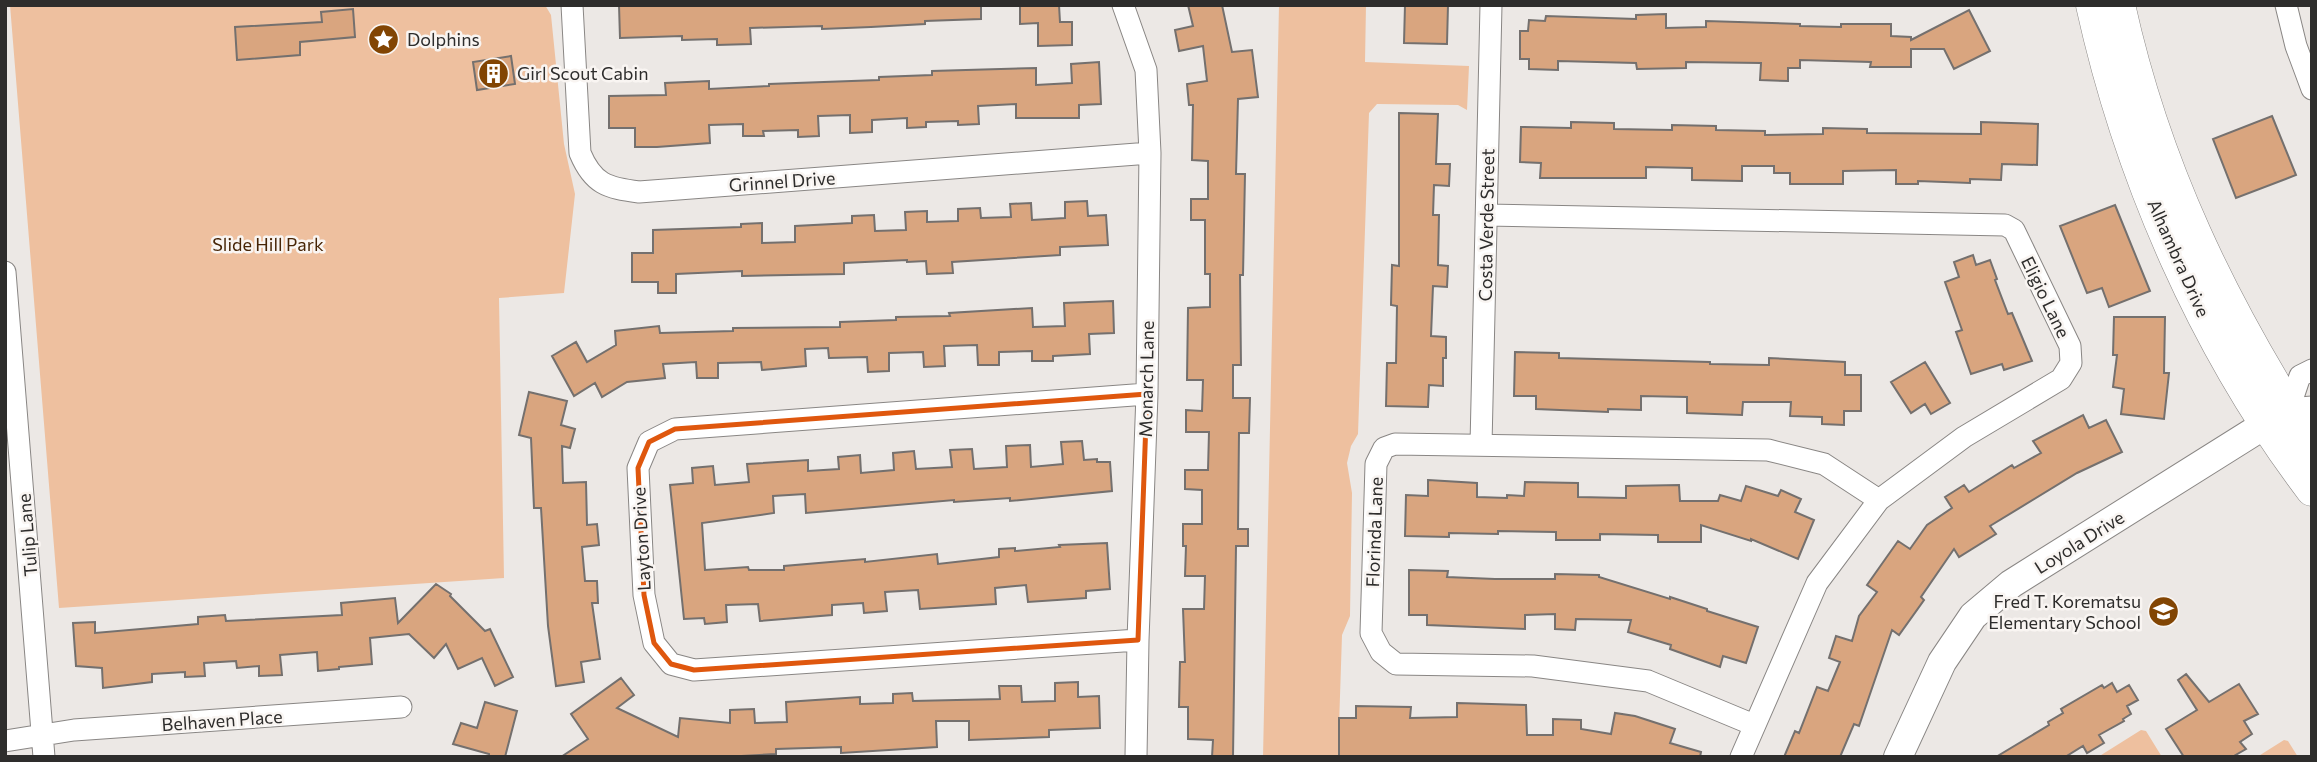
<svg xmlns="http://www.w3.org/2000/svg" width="2317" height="762" viewBox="0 0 2317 762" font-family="Commissioner,sans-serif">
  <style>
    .green { fill: #eec09f }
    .building { fill: #d9a57f; stroke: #74706e; stroke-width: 2 }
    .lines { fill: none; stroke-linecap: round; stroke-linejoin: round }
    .minor-casing { stroke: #898684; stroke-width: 23 }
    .tertiary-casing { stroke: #898684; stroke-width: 30 }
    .secondary-casing { stroke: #898684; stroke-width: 33 }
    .minor { stroke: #fff; stroke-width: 21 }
    .tertiary { stroke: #fff; stroke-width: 28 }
    .secondary { stroke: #fff; stroke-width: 32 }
    .marked { fill: none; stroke: #df570e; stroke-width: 5; stroke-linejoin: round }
    .labels { text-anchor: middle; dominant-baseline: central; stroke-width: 5; stroke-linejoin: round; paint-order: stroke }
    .poi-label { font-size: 18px; fill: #2e2d2c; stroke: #f9f5f2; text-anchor: start }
    .street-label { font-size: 18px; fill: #2e2d2c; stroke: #f9f5f2 }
    .park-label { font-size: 18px; fill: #472506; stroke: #f9f5f2 }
  </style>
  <rect width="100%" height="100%" fill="#ece8e5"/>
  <path class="green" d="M10 5H545L551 15 564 144 575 194 564 293 499 298 504 578 59 608Z
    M1279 5H1366L1365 62 1469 66 1467 110 1458 105 1377 104 1369 113 1358 434 1351 446 1347 463 1352 493 1350 616 1342 635 1338 757H1263Z
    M2141 730 2146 731 2162 757H2098Z
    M2284 740 2288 741 2298 757H2257Z"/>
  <path class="building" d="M619 5H981V19L925 21V24L871 27 822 29V26L750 28 751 44 717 45V39L682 40V36L620 38Z
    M1020 5H1059L1060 22H1072V45L1038 46V23L1020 24Z
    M1188 5H1222L1232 52 1252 50 1258 97 1238 99 1236 174H1245L1243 275H1240L1241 365H1233V398H1250L1249 433H1239L1238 529H1248V546H1236L1233 757H1212L1213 740 1188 739V707H1179L1180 662H1185L1183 609H1204L1205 576H1185L1186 546H1183V524H1202V490L1185 489V470H1208L1209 432H1186V410L1202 411 1203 380H1187L1188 308 1210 307V274H1205V220H1191V199H1208V161L1192 160 1193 105H1189L1187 84 1207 81 1203 46 1179 51 1175 30 1193 26Z
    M1405 5H1448L1447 44 1404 43Z
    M353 9 355 37 300 42V55L237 60 235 27 322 22 321 12Z
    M1969 10 1990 51 1954 69 1944 49H1911V67H1870L1871 62 1800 60V68H1788V81L1760 80 1761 63 1686 62V68L1637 69 1636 63 1558 61V70L1529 69V59H1520V31H1528L1529 20 1545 21 1546 16 1636 19V15L1666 14V28L1706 27V21L1800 24V26L1841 27V24H1891V36L1911 37V40Z
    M511 56 515 84 477 90 473 62Z
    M1099 62 1101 104 1079 105V118H1016V104L978 106 979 124 958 125V121L926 122V127L907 128V118L872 120V132L850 133V115L818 116 819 136 798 137V130L763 131 764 136H743V124L709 125 710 143 657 147H635V128H609V96L666 95 665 83 709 81V89L769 86V84L879 80V77L932 75V71L1036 68V85L1072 83 1071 64Z
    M1399 113 1438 114 1436 164H1450L1449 186 1434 185 1433 215H1439L1438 265 1448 266 1447 287 1433 286 1431 336 1446 337V358H1443V386L1429 385 1428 407 1386 406 1387 363H1396L1397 306 1391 305 1392 265 1399 266Z
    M2272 116 2296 175 2236 198 2213 139Z
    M1571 122 1614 123V129L1672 130V125L1716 126V130L1765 131V135L1823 134V128L1867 129V133L1981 134V122L2038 124 2037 165 2002 164 2001 180 1970 179V183L1918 181V184H1896V170L1843 171V184H1790V173H1774V166H1742V181L1692 180V168L1646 167V178H1540L1541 163 1520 162 1521 127 1571 128Z
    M1087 201 1088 216 1106 215 1108 245 1060 247V255L952 262 953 273 927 274 926 261 907 262V260L844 263V274L742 276V271L676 274V293H658V282H632V253H653V230L741 227V224L762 223V243L795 242V226L852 223V216L874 215 875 231 906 230 905 212 927 211V222L958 221V209L980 208 981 218 1011 217 1010 204 1031 203 1032 220 1065 218V202Z
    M2115 205 2150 291 2109 307 2102 288 2087 293 2060 226Z
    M1973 255 1976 265 1990 260 1997 279 1995 280 2008 314 2012 313 2032 361 2004 370 2002 364 1971 374 1956 332 1962 330 1945 282 1959 277 1954 262Z
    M1113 301 1114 333 1089 334 1090 354 1053 356V361H1032V351L999 352V365H978L977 345 944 346 945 366 924 367 923 352 889 353V371L868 372 867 357 829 358 828 348 805 349 806 366 762 370 761 362 718 363V378H697L696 362 663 364 665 378 627 382 602 397 595 383 574 396 552 356 576 342 587 362 616 345 615 331 659 326 660 333 733 331V328L840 327V322L896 320V317L950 316 949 313 1032 308 1033 327 1065 326 1064 303Z
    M2114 317H2165L2164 373H2169L2164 419 2121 414 2124 389 2113 387 2117 355H2113Z
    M1515 352 1559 353V358L1710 362V364L1769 365V358L1845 362V375H1861V411H1844V425L1822 424V417L1790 416 1791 402H1743L1742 415 1687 413V397L1641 396V410L1608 409V412L1536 409V396H1514Z
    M1925 362 1950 403 1931 414 1925 404 1911 413 1891 382Z
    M529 392 567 401 561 425 575 429 570 448 562 446 563 483 586 482 587 525 597 524 599 545 582 547 585 581H597L598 603H592L600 659 581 662 584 682 556 686 548 626 541 508H534L531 438 519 435Z
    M2083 415 2089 428 2106 420 2122 452 2077 473 1990 526 1996 534 1959 557 1954 549 1921 597 1924 600 1899 635 1892 630 1859 726 1854 724 1840 757H1784L1795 731 1799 733 1817 687 1828 691 1840 662 1829 658 1836 636 1852 641 1859 616 1877 592 1867 585 1898 541 1910 549 1927 525 1952 508 1945 497 1964 485 1969 492 2012 465 2014 468 2041 453 2033 441Z
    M1082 441 1084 460 1097 459V462H1110L1112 491 1010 501V498L954 502V500L806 513 805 494 773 496 774 513 702 523 705 570 748 567 749 570H784V566L865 559V562L937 554 938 564 999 557V549L1015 548V551L1060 547 1059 545 1107 543 1110 589 1086 591V598L1028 602 1026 585 995 588 996 604 920 609 918 590 885 592 887 611 864 613 863 603 832 605V615L760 621 758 604 726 605 727 622 705 624 704 618 684 619 670 485 693 483 692 468 713 466 715 485 749 482 747 464 808 460V471L839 469 838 457 860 455 861 473 894 470 893 453 914 451 916 469 952 467 950 450 972 449 974 469 1007 467 1006 446 1030 445 1031 467 1063 464 1061 442Z
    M1428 480 1477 483V497L1507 498V495L1524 496 1525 482 1578 483V497L1626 498V486L1679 485 1680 501H1718L1720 495 1741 501 1746 486 1778 496 1781 490 1801 499 1795 512 1814 520 1798 559 1751 539V541L1701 525V542H1658V535L1600 534V540H1556V532L1498 531V534L1449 533V537L1405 536 1406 495 1428 496Z
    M1409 570 1448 571 1447 577 1495 579H1555V574L1599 575V577L1670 599V597L1707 609V611L1758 627 1746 663 1723 656 1720 667 1670 649 1671 645 1628 632 1631 620 1576 619 1575 630 1555 629V614L1525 615V629L1427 625V615H1409Z
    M436 584 451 594 450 596 485 631 490 629 513 677 495 686 482 658 458 669 446 644 434 658 409 634 370 638 372 664 339 667V669L318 671 317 652 280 655 282 675 259 676V666L237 668 236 661 204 663 205 676 185 677V672L152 674V682L103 688 102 668 76 666 73 623 95 622V633L198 624V617L225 615 226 621 342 615 341 603 395 598 398 623Z
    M2186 674 2209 702 2239 684 2258 714 2244 721 2252 734 2240 742 2246 749 2232 757H2184L2166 729 2197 710 2178 680Z
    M621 678 634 695 617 708 678 737 680 718 730 723V710L754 709 755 723 787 722 786 702 860 697V704L893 703V694L912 693 913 701 1000 699 999 686H1021L1022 702 1055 701V683L1078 682V697L1099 696 1100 728 1049 730V737L969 740V721H936L937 747 841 753V747L776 749V754L723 757H561L588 739 571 714Z
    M2112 683 2117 692 2129 685 2138 700 2127 706 2131 714 2123 719 2124 721 2099 735 2104 743 2087 753 2083 746 2065 757H1996L2049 725 2048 722 2063 713 2061 709 2102 685 2104 688Z
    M485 702 517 711 505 757H489V754L453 744 461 723 477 728Z
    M1457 703 1526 705 1527 735H1553V719L1581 720V729L1611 734 1615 713 1635 716 1675 729 1670 743 1701 752 1700 757 1339 756V718H1356V706L1411 707 1410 718 1457 717Z"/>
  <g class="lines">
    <defs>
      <path id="minor" d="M572 5 580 153C593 184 607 188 639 192L1150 153
        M1123 5 1146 70 1150 153 1147 394 1138 640 1136 757
        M2286 5 2296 46 2312 89
        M1487 215 2005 225 2014 230 2070 346 2071 363 2061 379 1964 437 1879 500 1817 583 1741 757
        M5 272 44 757
        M2312 370 2300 376 2289 409 2312 407
        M1481 445 1491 5
        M1138 640 694 670 671 664 654 643 644 595 638 468 649 442 675 429 1147 394
        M1754 725 1648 681 1533 666 1396 664 1381 652 1371 633 1376 464 1384 448 1395 444 1768 450 1824 464 1879 500
        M5 741 74 730 401 707"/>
      <path id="tertiary" d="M1898 757 1942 662 1973 616 2011 584 2285 412"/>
      <path id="secondary" d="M2092 5C2130 177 2205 349 2312 490
        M2119 5C2155 168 2222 305 2312 445"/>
    </defs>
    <use href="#minor" class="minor-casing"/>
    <use href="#tertiary" class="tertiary-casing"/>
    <use href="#secondary" class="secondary-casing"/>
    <use href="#minor" class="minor"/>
    <use href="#tertiary" class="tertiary"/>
    <use href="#secondary" class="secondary"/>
  </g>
  <path class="marked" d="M1147 394 1138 640 694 670 671 664 654 643 644 595 638 468 649 442 675 429Z"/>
  <defs>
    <symbol id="sight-disc" viewBox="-11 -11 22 22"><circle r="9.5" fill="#824503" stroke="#f9f5f2"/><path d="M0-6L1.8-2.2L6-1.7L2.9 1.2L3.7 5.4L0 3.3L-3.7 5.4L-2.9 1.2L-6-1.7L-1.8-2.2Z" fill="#fff"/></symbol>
    <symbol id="building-disc" viewBox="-11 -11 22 22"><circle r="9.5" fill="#824503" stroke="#f9f5f2"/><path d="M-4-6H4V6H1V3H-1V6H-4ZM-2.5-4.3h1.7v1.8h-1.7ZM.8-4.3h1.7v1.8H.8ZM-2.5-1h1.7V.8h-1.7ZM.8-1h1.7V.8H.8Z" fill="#fff"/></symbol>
    <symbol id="school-disc" viewBox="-11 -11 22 22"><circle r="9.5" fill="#824503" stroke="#f9f5f2"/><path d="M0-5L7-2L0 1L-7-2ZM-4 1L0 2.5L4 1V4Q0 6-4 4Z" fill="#fff"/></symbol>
  </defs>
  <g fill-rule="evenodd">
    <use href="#sight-disc" x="366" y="22" width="35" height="35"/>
    <use href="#building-disc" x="476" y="56" width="35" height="35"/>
    <use href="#school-disc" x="2146" y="594" width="35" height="35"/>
  </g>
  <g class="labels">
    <g class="poi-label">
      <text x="407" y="39">Dolphins</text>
      <text x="517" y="73">Girl Scout Cabin</text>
      <text x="2141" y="601" text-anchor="end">Fred T. Korematsu<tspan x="2141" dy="21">Elementary School</tspan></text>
    </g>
    <g class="street-label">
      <text transform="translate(782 181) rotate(-4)">Grinnel Drive</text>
      <text transform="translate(1486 225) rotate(-89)">Costa Verde Street</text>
      <text transform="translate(2179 258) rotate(66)">Alhambra Drive</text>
      <text transform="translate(2046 297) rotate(64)">Eligio Lane</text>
      <text transform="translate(1146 379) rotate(-89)">Monarch Lane</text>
      <text transform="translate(1374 532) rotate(-88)">Florinda Lane</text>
      <text transform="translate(27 535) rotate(-95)">Tulip Lane</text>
      <text transform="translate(641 539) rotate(-93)">Layton Drive</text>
      <text transform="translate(2079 542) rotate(-32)">Loyola Drive</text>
      <text transform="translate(222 720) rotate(-4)">Belhaven Place</text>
    </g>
    <g class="park-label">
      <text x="268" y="244">Slide Hill Park</text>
    </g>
  </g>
  <rect width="2317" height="762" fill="none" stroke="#2e2d2c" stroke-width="14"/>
</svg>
